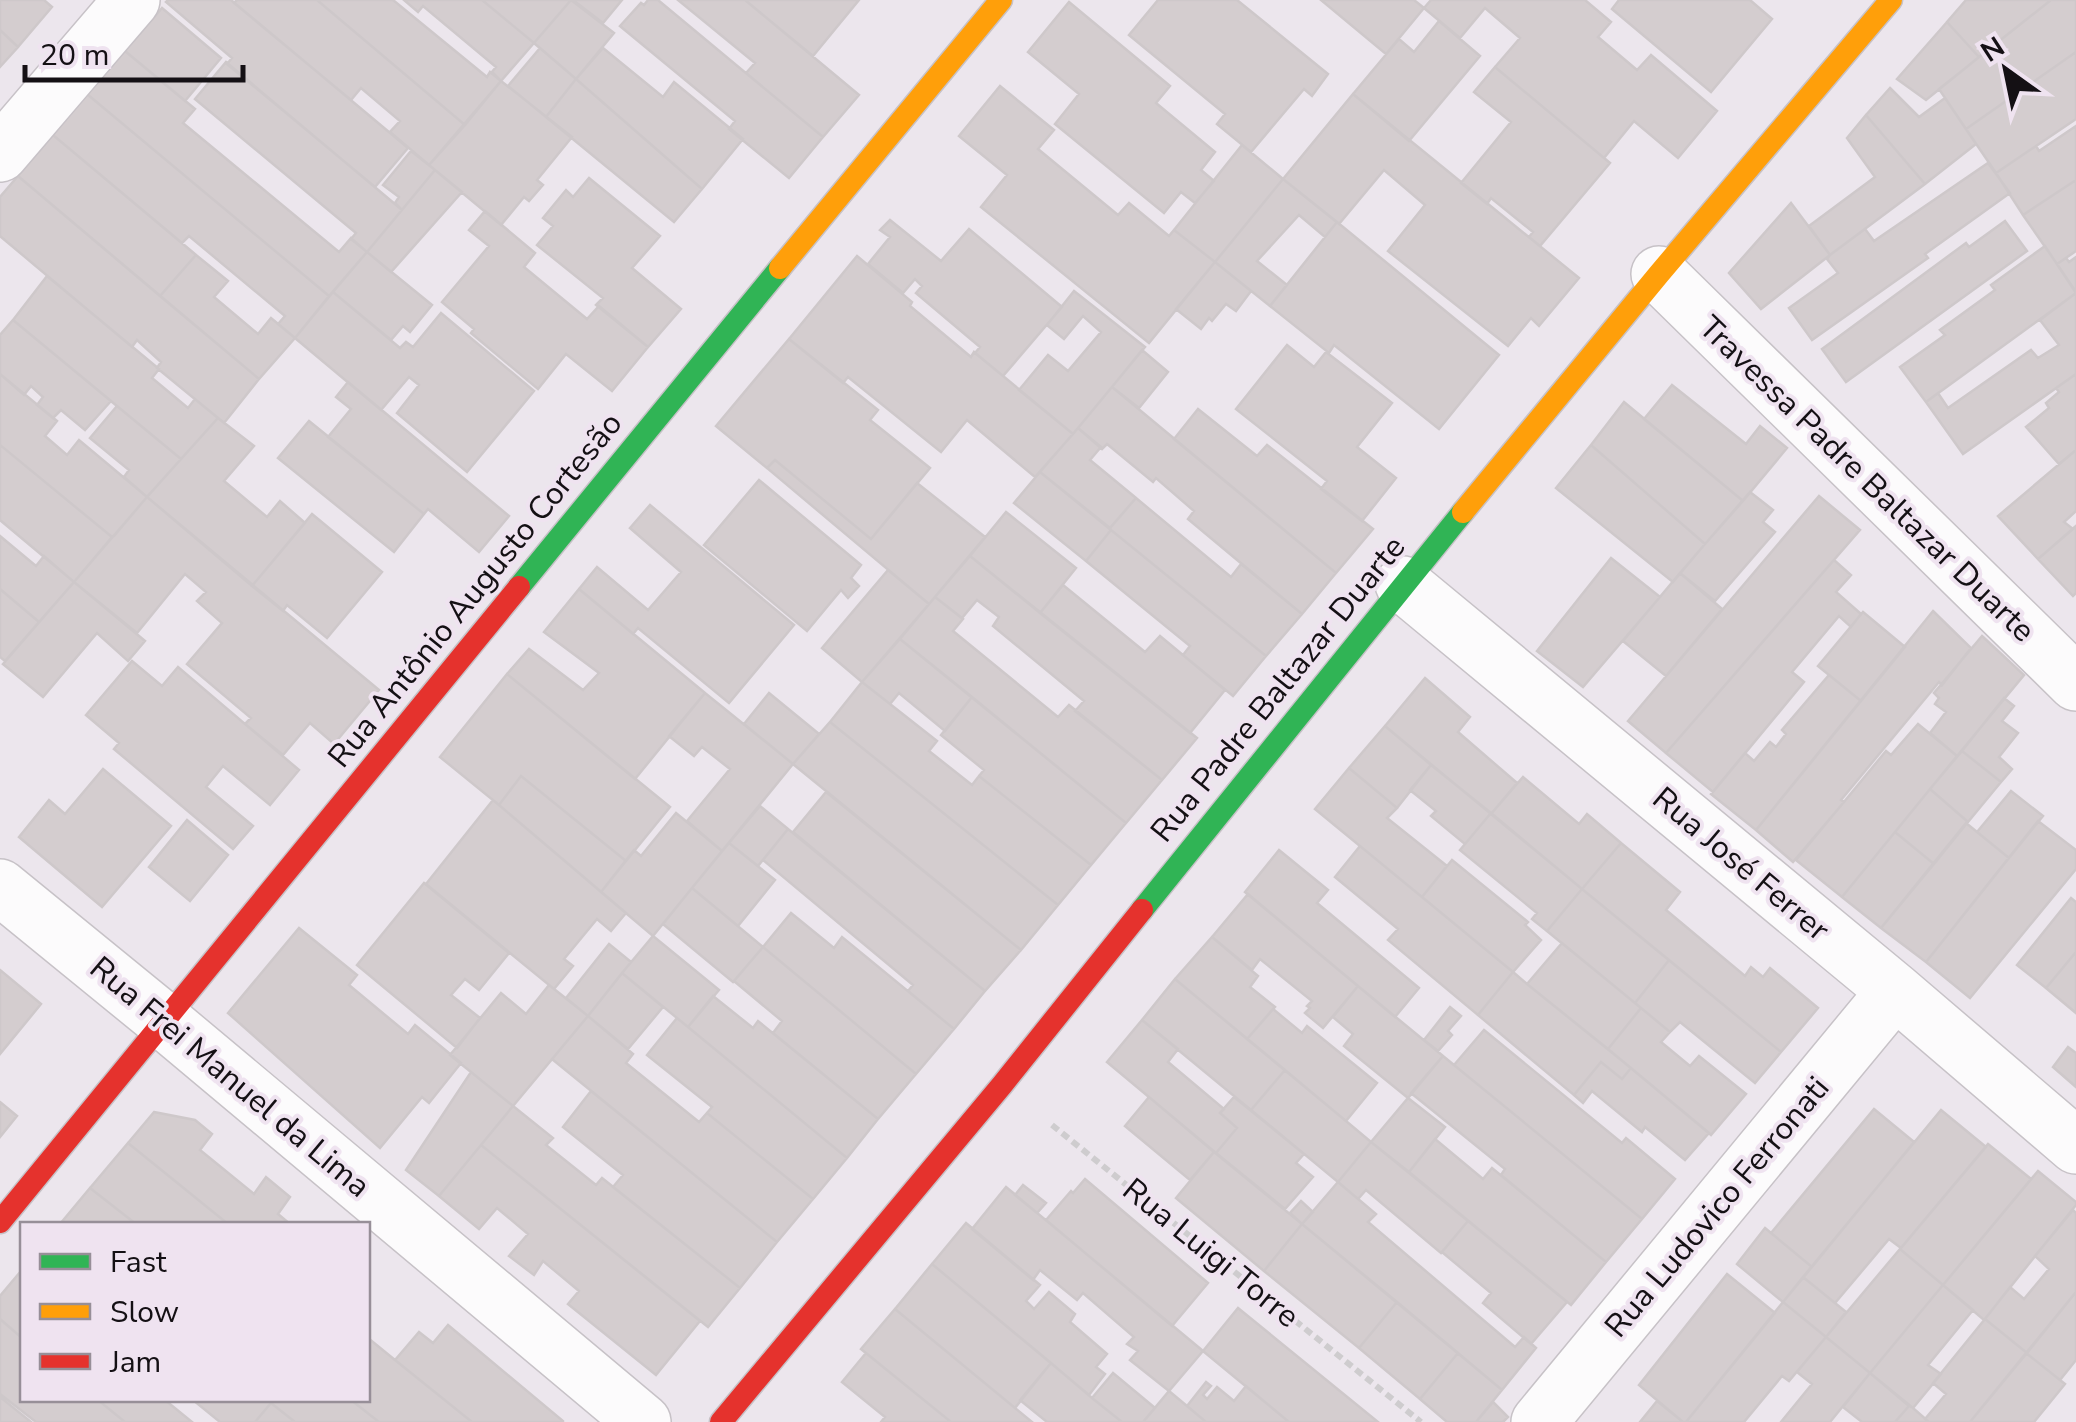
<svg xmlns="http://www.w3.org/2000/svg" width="2076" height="1422" viewBox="0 0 2076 1422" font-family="'Nunito Sans',sans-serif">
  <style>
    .building { fill: #d4cdcf; stroke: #cec8ca; stroke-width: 2.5 }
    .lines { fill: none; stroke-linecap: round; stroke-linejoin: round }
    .street-casing { stroke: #c7c2c7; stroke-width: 58 }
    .fast-casing { stroke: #c7c2c7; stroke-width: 25 }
    .slow-casing { stroke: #c7c2c7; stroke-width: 25 }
    .jam-casing { stroke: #c7c2c7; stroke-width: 25 }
    .path { stroke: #ceccce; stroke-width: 6; stroke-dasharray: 8 5; stroke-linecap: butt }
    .street { stroke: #fcfbfc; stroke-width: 55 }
    .fast { stroke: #30b455; stroke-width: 22 }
    .slow { stroke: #ff9f0a; stroke-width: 22 }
    .jam { stroke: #e5322d; stroke-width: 22 }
    .labels { text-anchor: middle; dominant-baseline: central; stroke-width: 8; stroke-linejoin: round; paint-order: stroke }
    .street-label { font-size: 32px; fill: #141014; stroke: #efe3f0 }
  </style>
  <rect width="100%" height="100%" fill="#ece6ed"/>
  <path class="building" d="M0 0H44L52 7 18 47 0 30Z
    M168 0H231L408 148 375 187 227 64 232 58 166 2Z
    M237 0H317L465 125 429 165 390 132 400 121 361 88 351 100 234 3Z
    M317 0H393L487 77 490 72 501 81 465 125Z
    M404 0H482L534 43 501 81 492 72 496 67 423 6 418 12Z
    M482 0H571L534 43Z
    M571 0 614 33 576 79 534 43Z
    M573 0H622L603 23Z
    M648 0H658L823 137 789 178 729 129 735 121 620 26 641 3 644 5Z
    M678 0H745L859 95 823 137 746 73 755 63Z
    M745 0H859L813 56Z
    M1158 0H1237L1328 74 1312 96 1304 89 1251 152 1217 124 1225 114 1129 35Z
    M1321 0H1414L1424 8 1386 54Z
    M1431 0H1585L1611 22 1598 37 1637 70 1651 55 1717 111 1678 158 1634 121 1604 158 1495 67 1520 38 1485 8 1460 38 1424 8Z
    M1619 0H1750L1772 19 1711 92 1612 9Z
    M1966 0H2051L1979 57 1947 22Z
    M2051 0H2076V52L1966 129 1939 89Z
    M1069 2 1170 86 1156 103 1215 152 1201 170 1214 181 1195 203 1181 192 1164 213 1055 124 1079 94 1028 52Z
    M162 8 221 58 185 101 125 51Z
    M1439 21 1480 56 1409 141 1353 94 1399 39 1414 52Z
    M1947 22 1979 57 1926 100 1897 79Z
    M0 30 18 47 0 67Z
    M540 48 576 79 546 117 508 86Z
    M603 48 663 97 674 82 743 139 702 189 576 79Z
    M125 51 195 109 183 123 339 252 351 238 367 252 329 296 87 94Z
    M2076 52V119L1996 173 1966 129Z
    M226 62 402 210 367 252 351 239 356 233 195 99Z
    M1495 67 1610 163 1540 246 1529 237 1533 232 1491 198 1487 204 1461 183 1511 122 1474 92Z
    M576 79 702 189 674 222 546 117Z
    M501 81 572 137 537 180 543 185 529 201 524 197 501 225 429 165Z
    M1000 86 1054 130 1038 149 1118 215 1129 203 1169 236 1174 230 1215 262 1149 343 981 207 1007 175 959 136Z
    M1890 88 1919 117 1945 98 1976 144 1925 184 1866 115Z
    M87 94 329 296 295 338 278 324 285 316 189 236 182 243 53 135Z
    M1353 94 1579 278 1539 326 1531 318 1508 346 1388 251 1425 205 1384 170 1339 224 1283 179Z
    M1866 115 1925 184 1830 255 1809 226 1875 177 1847 138Z
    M2076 126V180L2023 215 1996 173 2036 146 2039 151Z
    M53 135 196 255 160 296 18 176Z
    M1242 145 1283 179 1215 262 1174 230Z
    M411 151 435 170 402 210 395 203 399 197 383 185Z
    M1988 163 2010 193 1925 254 1928 258 1812 340 1789 308 1838 273 1827 259 1830 255 1865 229 1874 241Z
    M435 170 462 192 391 272 367 252Z
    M18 176 259 379 224 423 157 368 161 362 137 340 132 347 0 236V197Z
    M589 178 660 236 632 268 681 309 648 347 596 305 603 298 537 245 553 226 543 218 566 190 573 197Z
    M1283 179 1337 222 1325 237 1299 215 1257 261 1287 285 1270 306 1215 262Z
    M2076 180V251L2057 264 2023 215Z
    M1791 203 1830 255 1761 309 1729 273Z
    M485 211 535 253 524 267 587 319 599 306 648 347 612 391 566 354 538 389 471 333 474 329 442 302 489 246 469 230Z
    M890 220 941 261 969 229 1062 307 1003 376 975 353 980 347 916 293 922 286 915 279 903 293 868 264 890 237 880 230Z
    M2005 221 2027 251 1846 382 1822 349 1966 243 1969 247Z
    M1337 222 1499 355 1439 429 1334 345 1329 353 1270 306Z
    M2045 246 2076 293 1926 402 1900 367 1945 335 1940 330 1995 290 1991 285Z
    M367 252 432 305 410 332 403 326 391 340 333 292Z
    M196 255 228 281 214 297 258 334 271 318 295 338 259 379 160 296Z
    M857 256 912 302 910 306 971 357 974 352 1073 434 1035 477 967 420 941 452 848 377 843 383 789 339Z
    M2076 257V292L2057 264 2066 258 2069 262Z
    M1215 262 1251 291 1236 311 1226 304 1212 321 1209 318 1201 329 1176 309Z
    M47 276 159 369 152 378 188 408 195 399 218 418 181 459 13 320Z
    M1074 291 1145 347 1073 434 1019 390 1048 355 1068 371 1101 332 1083 316 1064 339 1047 325Z
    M333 292 400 348 406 342 413 347 441 313 534 391 467 472 397 413 419 385 409 377 381 410 295 338Z
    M2076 293V374L1963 454 1926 402 1938 393 1948 408 2031 350 2038 358 2059 345 2040 320Z
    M13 320 111 401 85 430 61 410 53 418 37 405 43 397 31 386 24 395 0 374V335Z
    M789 339 878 410 870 420 930 468 871 539 775 460 767 468 716 426Z
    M1287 345 1314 367 1326 352 1392 403 1357 447 1396 478 1362 521 1321 489 1327 481 1236 409Z
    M1142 350 1168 372 1139 408 1112 387Z
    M0 374 57 421 45 436 67 455 79 440 147 497 114 536 112 537 0 445Z
    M2076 374V450L2059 464 2026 427 2049 408 2046 403 2059 392 2056 388Z
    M348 382 509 516 479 552 428 509 424 514 328 437 351 409 336 397Z
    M1672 385 1746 444 1760 426 1787 448 1743 501 1644 419Z
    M1112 387 1336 573 1302 614 1188 519 1194 511 1156 478 1153 482 1107 444 1102 449 1078 428Z
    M1624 402 1743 501 1705 544 1591 445Z
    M117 406 181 459 147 497 124 477 129 470 90 438Z
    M1198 409 1257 456 1267 445 1373 529 1336 573 1174 439Z
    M218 418 254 446 224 481 267 517 280 501 305 523 252 586 147 497Z
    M309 421 424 514 394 552 278 458Z
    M1078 428 1101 447 1090 460 1136 498 1110 528 1040 472Z
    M0 445 112 537 74 582 0 520Z
    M1591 445 1705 544 1673 582 1556 488Z
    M2076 450V511L2064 522 2073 529 2038 559 1998 516Z
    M775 460 871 539 917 483 985 537 929 604 767 468Z
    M1040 472 1111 530 1086 561 1014 503Z
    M759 480 861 565 851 578 859 586 848 598 841 590 807 631 704 545Z
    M1750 492 1773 510 1763 522 1775 532 1715 601 1680 573Z
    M1819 496 1860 530 1666 753 1628 721Z
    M147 497 379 690 334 744 310 723 283 755 245 724 251 718 187 664 222 623 197 601 206 592 185 574 137 633 74 582Z
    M1136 498 1231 577 1241 564 1302 614 1266 656 1111 530 1110 528Z
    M650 505 794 625 729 703 638 628 633 634 579 589 597 567 648 610 681 572 630 528Z
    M1006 512 1076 568 1040 613 970 556Z
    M312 514 382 572 327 638 287 605 283 611 252 586Z
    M2076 526V593L2073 596 2038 559Z
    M1111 530 1266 656 1233 696 1183 655 1190 646 1086 561Z
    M0 536 36 566 44 556 74 582 39 622 0 589Z
    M970 556 1197 738 1162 780 1075 711 1084 701 993 626 999 617 977 600 962 618 935 597Z
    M1611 558 1660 597 1583 687 1537 651Z
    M1834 560 1851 575 1836 592 1861 614 1851 627 1839 616 1792 672 1804 682 1713 792 1666 753Z
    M888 570 929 604 862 682 822 648Z
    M1680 573 1722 609 1666 676 1623 641Z
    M74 582 145 641 128 661 97 633 43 697 3 664Z
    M1063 585 1145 652 1160 636 1225 690 1190 733 1040 613Z
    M0 589 39 622 5 661 0 657Z
    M579 589 705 693 635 779 507 674 529 649 583 690 599 673 544 632Z
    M935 597 963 619 953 631 1058 717 1069 705 1162 780 1126 823 900 639Z
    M1933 611 1971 648 1942 685 1939 682 1841 800 1844 802 1793 862 1756 830Z
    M1863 612 1905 647 1861 701 1818 666Z
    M1982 636 2024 675 1957 756 1930 733 1946 712 1935 704 1939 698 1934 693Z
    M900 639 972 697 945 731 899 693 890 704 862 682Z
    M132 661 162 686 178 667 299 770 270 805 223 766 206 787 253 826 233 849 114 749 119 743 86 715Z
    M507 674 670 807 626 861 521 776 499 805 440 757Z
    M1829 675 1861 701 1756 830 1711 794 1745 753 1754 761 1770 742 1776 747 1786 734 1782 730Z
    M1425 678 1470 717 1458 732 1517 783 1491 814 1385 726Z
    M862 682 937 741 929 751 972 785 979 776 1091 865 1058 905 830 722Z
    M705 693 793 764 722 851 687 821 730 769 702 747 694 756 669 736Z
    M769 693 819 734 793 764 744 724Z
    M972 697 1126 823 1091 865 979 776 984 770 941 735Z
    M2004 698 2014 706 2002 721 2018 733 1999 757 2012 769 2001 782 1962 751Z
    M830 722 1058 905 1021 950 793 764Z
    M1918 724 1957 756 1842 897 1796 860 1886 751 1891 755Z
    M1385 726 1431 765 1397 808 1349 768Z
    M1962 751 2001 782 1968 822 1930 789Z
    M1431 765 1491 813 1465 844 1431 816 1436 811 1410 790Z
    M1349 768 1397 808 1387 818 1447 866 1422 897 1315 809Z
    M103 769 171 826 102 907 19 837 49 800 65 814Z
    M521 776 626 861 601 892 499 805Z
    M1523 777 1579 824 1587 814 1621 843 1582 889 1491 814Z
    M1930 789 1968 822 1934 864 1895 832Z
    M2011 791 2043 816 2009 858 1977 832Z
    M826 792 1021 950 985 991 793 832Z
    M493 800 626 913 611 931 597 919 564 959 573 966 554 989 426 884Z
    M760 806 788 829 758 866 729 843Z
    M676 813 722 851 653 936 601 892 634 850 641 856Z
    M1491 813 1582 889 1547 931 1532 919 1537 913 1460 850Z
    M187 820 228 855 190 901 149 867Z
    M2038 821 2076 850V869L1970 998 1926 962Z
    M1966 823 2009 858 1926 962 1881 928Z
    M788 829 985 991 954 1029 908 991 913 985 763 860Z
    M1895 832 1934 864 1881 928 1842 897Z
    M729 843 775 880 738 926 692 888Z
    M1621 843 1680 892 1666 910 1745 976 1751 967 1763 977 1770 968 1818 1008 1781 1052 1582 889Z
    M1360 846 1513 972 1478 1015 1388 940 1398 929 1335 877Z
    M1279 850 1328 890 1317 903 1419 988 1395 1017 1245 892Z
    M1452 860 1528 922 1525 925 1541 940 1513 972 1422 897Z
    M424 883 509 953 479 990 465 979 451 995 480 1018 457 1048 357 965Z
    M692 888 763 947 733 982 663 924Z
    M1582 889 1669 960 1635 1003 1547 931Z
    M1248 894 1358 986 1323 1028 1305 1013 1310 1008 1307 1006 1312 1001 1260 959 1252 970 1212 937Z
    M2071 898 2076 902V952L2046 988 2017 965Z
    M791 913 834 948 842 937 954 1029 916 1074 763 947Z
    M299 928 357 975 349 985 408 1034 415 1025 461 1063 429 1103 422 1097 380 1148 228 1013Z
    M653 936 719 990 688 1027 622 973Z
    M1212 937 1258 976 1250 987 1275 1007 1247 1039 1175 979Z
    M1562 943 1641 1008 1608 1049 1527 984Z
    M609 944 631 962 588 1016 566 998Z
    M763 947 916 1074 878 1119 773 1033 782 1021 734 981Z
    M2076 952V1013L2046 988Z
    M1669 960 1781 1052 1755 1083 1680 1022 1670 1032 1635 1003Z
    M0 970 41 1004 0 1054Z
    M1513 972 1527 984 1631 1068 1622 1079 1601 1062 1574 1095 1478 1015Z
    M622 973 663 1007 628 1049 588 1016Z
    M1175 979 1285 1070 1251 1110 1142 1020Z
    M549 985 588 1016 513 1106 450 1055 501 993 526 1014Z
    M1358 986 1443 1056 1408 1098 1344 1046 1353 1034 1333 1017Z
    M713 996 753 1028 758 1021 878 1119 847 1158 688 1027Z
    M1450 1007 1461 1016 1448 1031 1452 1035 1438 1051 1424 1040Z
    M1641 1008 1670 1032 1661 1042 1690 1066 1699 1056 1746 1094 1711 1135 1608 1049Z
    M1273 1009 1302 1033 1307 1026 1377 1083 1346 1121 1247 1039Z
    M588 1016 633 1054 626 1063 699 1122 707 1113 813 1199 777 1242 552 1059Z
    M677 1018 847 1158 813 1199 707 1113 712 1107 647 1055Z
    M1142 1020 1178 1049 1168 1062 1224 1109 1220 1113 1237 1128 1216 1153 1107 1062Z
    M1484 1030 1622 1143 1626 1138 1675 1179 1642 1219 1454 1065Z
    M2068 1047 2076 1053V1087L2053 1067Z
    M1443 1056 1642 1219 1606 1262 1501 1175 1505 1169 1411 1093Z
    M1601 1062 1622 1079 1631 1068 1709 1133 1685 1160 1645 1127 1642 1132 1592 1091 1583 1103 1574 1095Z
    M1285 1070 1371 1142 1338 1182 1251 1110Z
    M471 1072 513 1106 439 1196 406 1170Z
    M591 1091 777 1242 740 1288 613 1187 623 1175 563 1127Z
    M1149 1097 1214 1152 1190 1180 1125 1126Z
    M1234 1097 1304 1154 1296 1163 1313 1177 1285 1209 1216 1153 1237 1128 1220 1113Z
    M1408 1098 1445 1127 1409 1172 1371 1142Z
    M0 1102 17 1116 0 1137Z
    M513 1106 553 1138 546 1145 596 1185 602 1178 740 1288 708 1327 481 1145Z
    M1874 1109 1914 1142 1812 1267 1771 1233Z
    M1941 1110 1986 1147 1901 1248 1889 1239 1835 1303 1803 1277Z
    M154 1112 195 1120 212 1134 200 1150 254 1194 266 1177 290 1197 278 1214 290 1224H228L128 1143Z
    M1435 1139 1483 1179 1492 1168 1606 1262 1571 1305 1409 1172Z
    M1371 1142 1468 1221 1441 1253 1366 1190 1358 1199 1338 1182Z
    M128 1143 175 1181 228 1224H136L90 1188Z
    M1988 1144 2031 1179 1943 1285 1900 1249Z
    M481 1145 700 1321 656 1375 568 1304 579 1291 543 1261 534 1275 509 1256 528 1234 497 1208 479 1229 439 1196Z
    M1214 1152 1302 1224 1264 1271 1176 1198Z
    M2038 1171 2076 1202V1205L1984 1320 1943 1285Z
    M1085 1179 1208 1283 1172 1326 1046 1220 1071 1191 1073 1193Z
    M1338 1182 1376 1214 1368 1222 1515 1347 1524 1337 1536 1348 1502 1390 1302 1224Z
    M1023 1185 1046 1203 1037 1213 1015 1195Z
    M1006 1187 1203 1351 1169 1391 1130 1360 1138 1351 1127 1344 1134 1337 1083 1293 1077 1300 1040 1270 1033 1280 972 1229Z
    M90 1188 136 1224H60Z
    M1301 1201 1313 1212 1302 1224 1290 1213Z
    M2073 1210 2076 1213V1292L2027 1353 1985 1319 2010 1287 2024 1299 2049 1269 2035 1256Z
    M1468 1221 1567 1302 1531 1344 1483 1303 1491 1293 1442 1252Z
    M966 1223 1040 1285 1026 1301 1034 1309 1049 1292 1075 1314 1070 1322 1107 1354 1096 1367 1105 1374 1089 1395 932 1264Z
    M1302 1224 1397 1302 1359 1348 1264 1271Z
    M1765 1228 1812 1267 1783 1302 1737 1264Z
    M1900 1249 1943 1285 1870 1373 1826 1337Z
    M932 1264 1051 1363 1015 1408 895 1309Z
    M21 1271 22 1273V1338L0 1319V1296Z
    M1727 1274 1775 1313 1686 1422H1683L1639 1385Z
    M1803 1277 1846 1312 1826 1337 1783 1302Z
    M1943 1285 1973 1310 1928 1365 1941 1374 1913 1408 1870 1373Z
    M2076 1292V1360L2060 1380 2026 1353Z
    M1397 1302 1458 1353 1420 1399 1359 1348Z
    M1783 1302 1826 1337 1789 1381 1782 1376 1744 1422H1686Z
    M1238 1308 1378 1422H1289L1203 1351Z
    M895 1309 1015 1408 1032 1422H951L861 1349Z
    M0 1319 22 1338V1400H98L125 1422H36L0 1394Z
    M1985 1319 2027 1353 1970 1422H1929L1925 1419 1946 1394 1933 1383Z
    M448 1325 563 1421V1422H472L395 1360 419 1332 433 1343Z
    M1826 1337 1870 1373 1830 1422H1781L1812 1384 1797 1372Z
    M368 1338 395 1360 472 1422H379L351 1400H368Z
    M866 1353 951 1422H881L885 1417 842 1382Z
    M1458 1353 1502 1390 1476 1422H1447L1420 1399Z
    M2026 1353 2065 1384 2034 1422H1970Z
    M1051 1363 1092 1398 1122 1422H1047L1020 1400Z
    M1113 1373 1155 1408 1143 1422H1122L1092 1398Z
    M1870 1373 1909 1406 1895 1422H1862L1843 1407Z
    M1206 1382 1211 1386 1203 1395 1207 1399 1217 1387 1234 1401 1246 1386 1289 1422H1206L1187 1406Z
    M1169 1391 1187 1406 1206 1422H1143Z
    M0 1397 31 1422H0Z
    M98 1400H165L192 1422H125Z
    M193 1400H267L271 1403 255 1422H220Z
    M274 1400H351L379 1422H295L271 1403Z
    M1657 1401 1683 1422H1640Z
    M1493 1402 1508 1417 1503 1422H1476Z
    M271 1403 295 1422H255Z
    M1909 1406 1913 1408 1929 1422H1895Z"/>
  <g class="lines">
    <defs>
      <path id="street" d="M0 154 132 0
        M1659 274 2076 683
        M1403 584 1895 991 2076 1146
        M0 887 163 1020 643 1422
        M1539 1422 1895 991"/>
      <path id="fast" d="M519 587 780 268
        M1142 910 1463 512"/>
      <path id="slow" d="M780 268 1001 0
        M1463 512 1659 274 1891 0"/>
      <path id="jam" d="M0 1222 519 587
        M721 1422 1002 1085 1142 910"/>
    </defs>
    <use href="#street" class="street-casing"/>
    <use href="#fast" class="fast-casing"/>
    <use href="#slow" class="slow-casing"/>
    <use href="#jam" class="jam-casing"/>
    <path class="path" d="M1052 1125 1421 1422"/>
    <use href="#street" class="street"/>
    <use href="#fast" class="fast"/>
    <use href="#slow" class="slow"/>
    <use href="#jam" class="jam"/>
  </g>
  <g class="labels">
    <g class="street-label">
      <text transform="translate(1867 479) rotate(44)">Travessa Padre Baltazar Duarte</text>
      <text transform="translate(475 590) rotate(-51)">Rua Antônio Augusto Cortesão</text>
      <text transform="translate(1278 689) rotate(-51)">Rua Padre Baltazar Duarte</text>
      <text transform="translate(1741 864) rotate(40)">Rua José Ferrer</text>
      <text transform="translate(230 1077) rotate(40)">Rua Frei Manuel da Lima</text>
      <text transform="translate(1717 1207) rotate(-50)">Rua Ludovico Ferronati</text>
      <text transform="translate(1211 1253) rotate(39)">Rua Luigi Torre</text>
    </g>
  </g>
  <rect x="20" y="1222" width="350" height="180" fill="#efe3f0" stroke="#978f98" stroke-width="2.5"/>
  <rect x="40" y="1254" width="50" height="15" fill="#30b455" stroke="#978f98" stroke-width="2.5"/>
  <text x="110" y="1272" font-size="30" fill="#141014">Fast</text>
  <rect x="40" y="1304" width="50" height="15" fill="#ff9f0a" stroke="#978f98" stroke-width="2.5"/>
  <text x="110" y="1322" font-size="30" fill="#141014">Slow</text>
  <rect x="40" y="1354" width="50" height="15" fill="#e5322d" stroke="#978f98" stroke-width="2.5"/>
  <text x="110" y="1372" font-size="30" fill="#141014">Jam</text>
  <g transform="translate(2006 70) rotate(327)" stroke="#efe3f0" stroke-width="8" paint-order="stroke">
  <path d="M0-8L18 38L0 25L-18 38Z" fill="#141014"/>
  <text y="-15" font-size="28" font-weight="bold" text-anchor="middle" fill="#141014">N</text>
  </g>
  <path d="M25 65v15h218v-15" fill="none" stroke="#141014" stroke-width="5"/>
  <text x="40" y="65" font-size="30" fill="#141014" stroke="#efe3f0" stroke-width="8" paint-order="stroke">20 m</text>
</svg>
